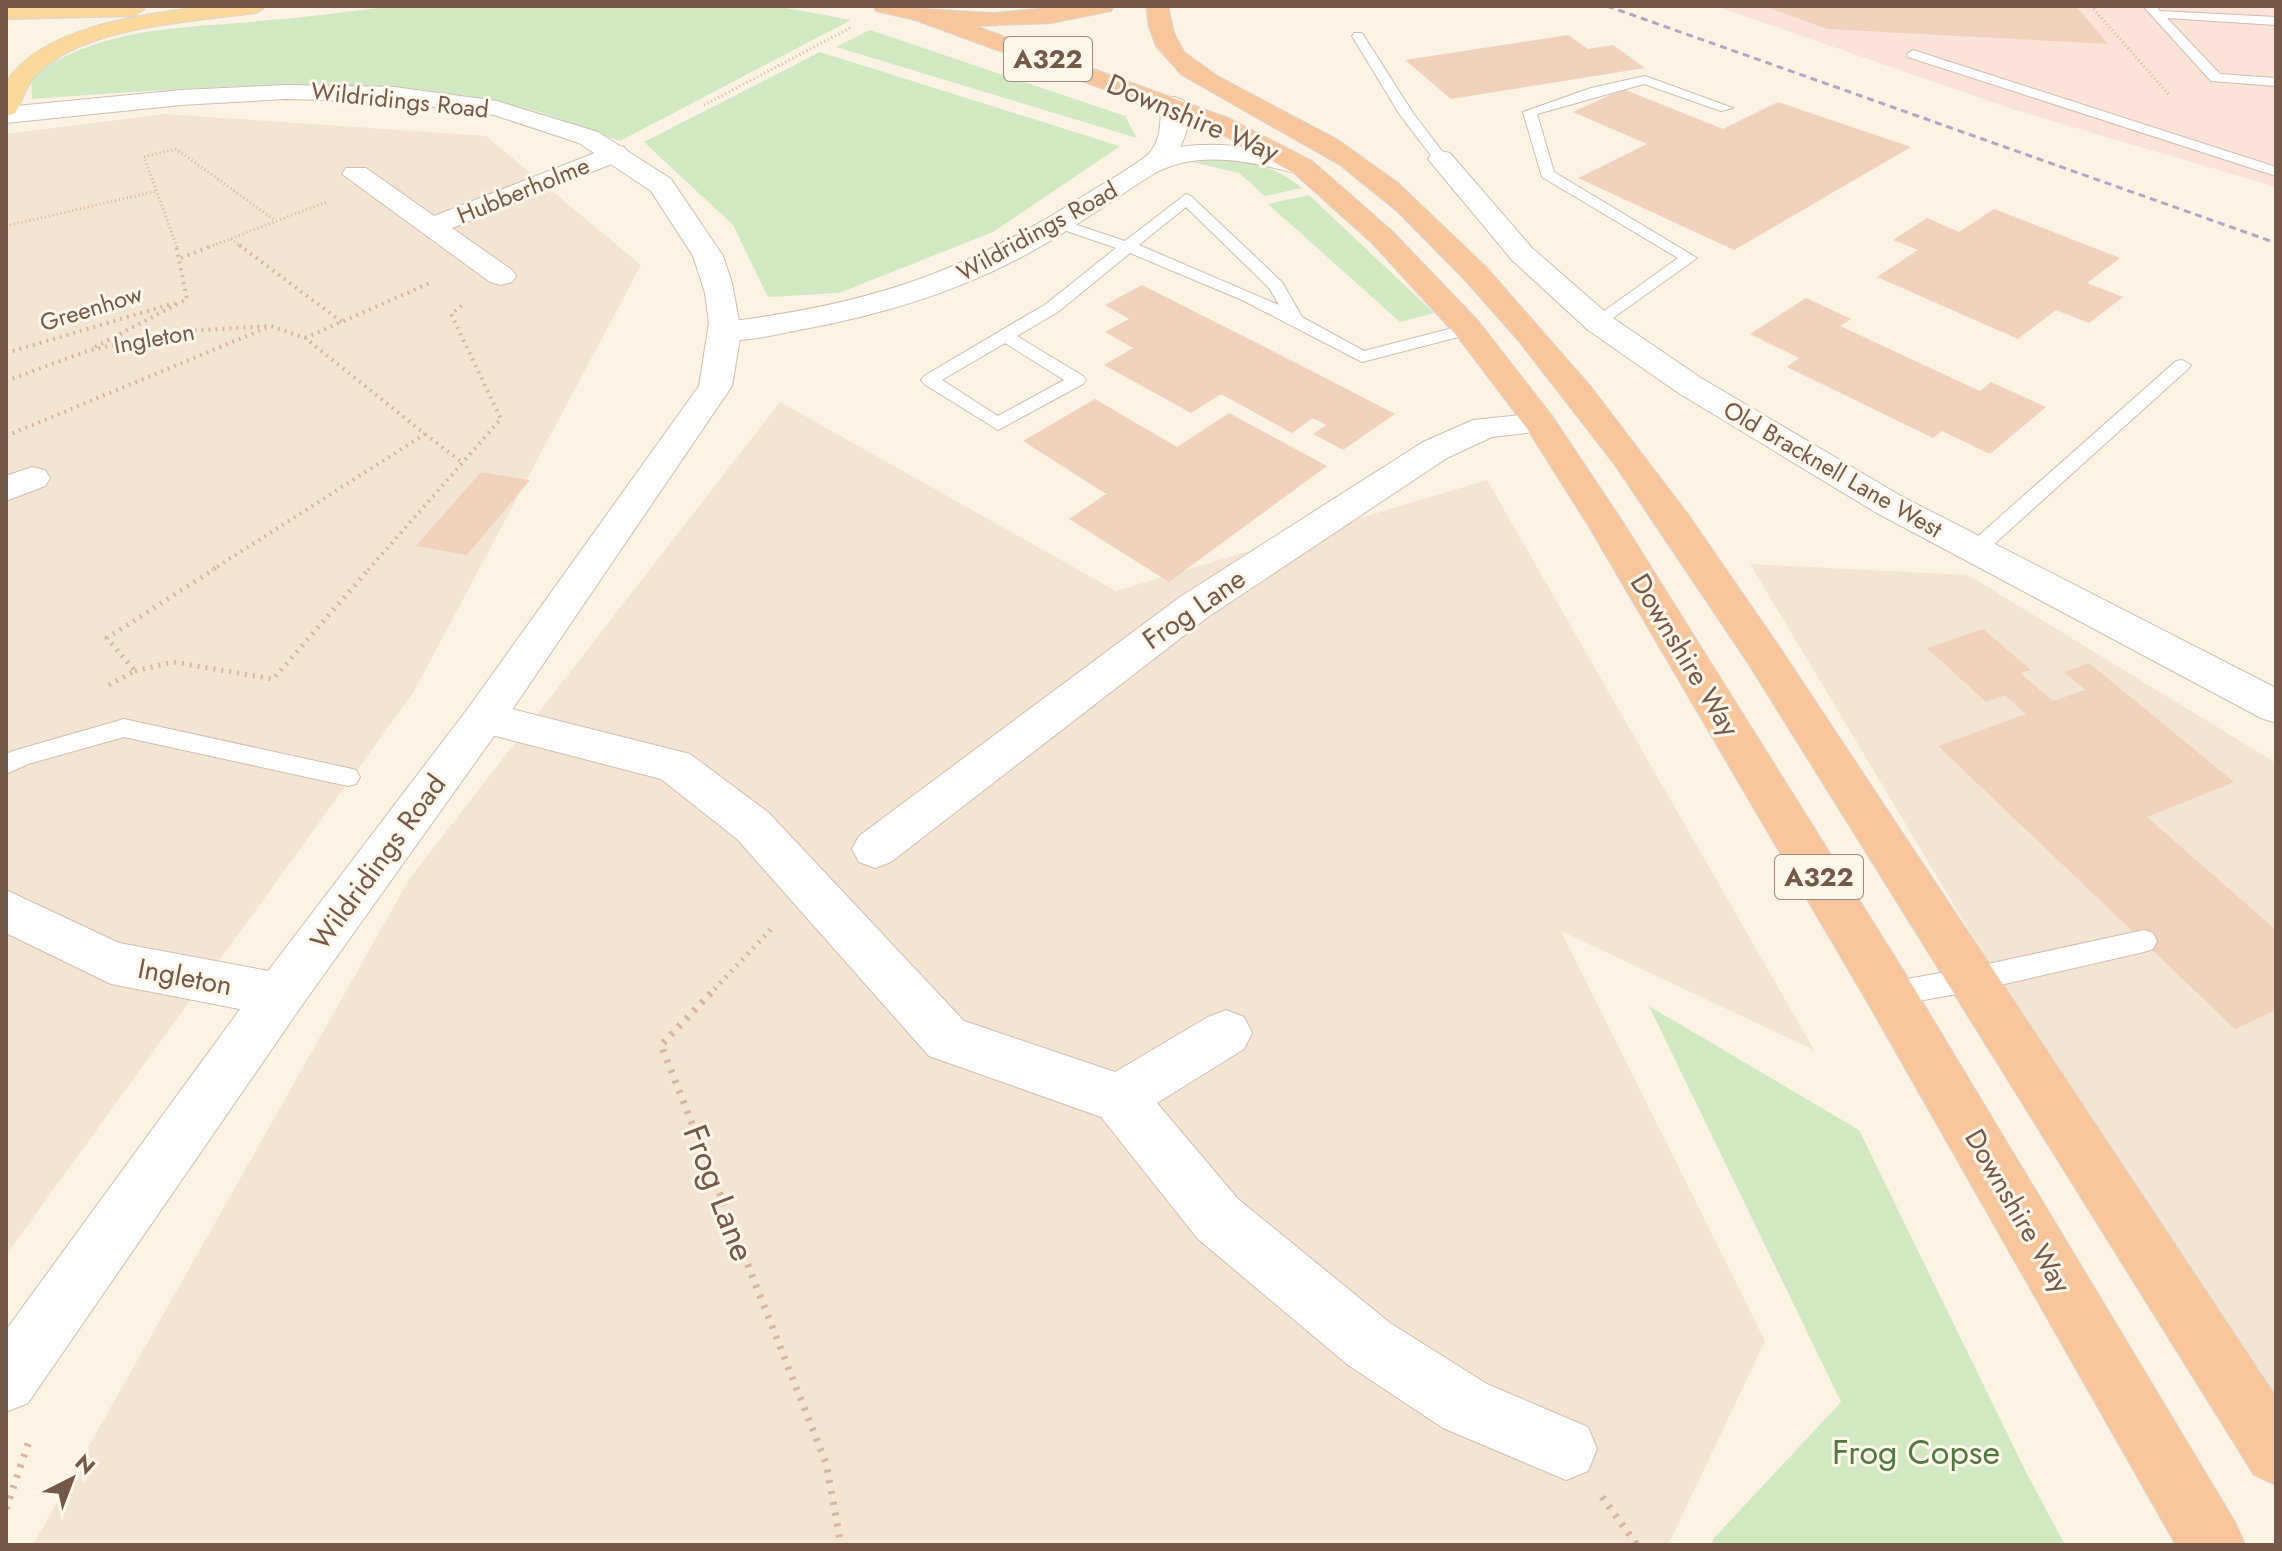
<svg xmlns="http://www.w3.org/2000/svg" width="2282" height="1551" viewBox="0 0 2282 1551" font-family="Jost,sans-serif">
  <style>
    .residential { fill: #f3e5d2 }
    .commercial { fill: #fce3d7 }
    .green { fill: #d1e9c2 }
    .building { fill: #f1d1bb }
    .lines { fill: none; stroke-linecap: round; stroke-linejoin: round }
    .service-casing { stroke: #cfbdad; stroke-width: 2 }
    .minor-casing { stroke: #cfbdad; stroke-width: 2 }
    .tertiary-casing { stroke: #cfbdad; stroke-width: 2 }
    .primary-casing { stroke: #dbd4d0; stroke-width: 2 }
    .trunk-casing { stroke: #dbd4d0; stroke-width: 2 }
    .path-far3 { stroke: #d6b59e; stroke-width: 3; stroke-dasharray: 1 3; stroke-linecap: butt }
    .path-far2 { stroke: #d6b59e; stroke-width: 4; stroke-dasharray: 2 5; stroke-linecap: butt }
    .path-far1 { stroke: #d6b59e; stroke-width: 5; stroke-dasharray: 2 6; stroke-linecap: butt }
    .path { stroke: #d6b59e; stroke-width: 7; stroke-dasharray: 3 8; stroke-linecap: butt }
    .service { fill: #fff; fill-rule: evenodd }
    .minor { fill: #fff; fill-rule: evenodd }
    .tertiary { fill: #fff; fill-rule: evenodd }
    .primary { fill: #fad89c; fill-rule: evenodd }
    .trunk { fill: #f8c69c; fill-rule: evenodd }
    .rail { stroke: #b5a2c5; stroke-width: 3; stroke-dasharray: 7 5; stroke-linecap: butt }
    .labels { text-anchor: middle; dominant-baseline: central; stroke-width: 6; stroke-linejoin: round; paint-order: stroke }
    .far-street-label { font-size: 24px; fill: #745949; stroke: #fff7e9 }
    .shield { fill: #fff7e9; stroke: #9e8879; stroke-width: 2 }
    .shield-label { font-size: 26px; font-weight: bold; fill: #745949 }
    .street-label { font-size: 28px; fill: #745949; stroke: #fff7e9 }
    .near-street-label { font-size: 34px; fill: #745949; stroke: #fff7e9 }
    .near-park-label { font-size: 34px; fill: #517942; stroke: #fff7e9 }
  </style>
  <rect width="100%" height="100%" fill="#fcf3e3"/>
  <path class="residential" d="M165 114 486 136 641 265 413 693 6 1255V134Z
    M780 402 1116 591 1487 480 1814 1050 1561 931 1765 1341 1668 1545H33L410 878Z
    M1750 564 1968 575 2276 763V1443Z"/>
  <path class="commercial" d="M1715 6H2276V187L2015 110Z"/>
  <path class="green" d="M392 6H776L851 20 620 141C586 130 552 114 517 106 357 72 193 88 32 99L31 76C108 24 182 29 271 20 311 17 352 11 392 6Z
    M870 30 1125 116 1137 138 836 47Z
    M820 52 1119 146V147L993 232 839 293 768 297 733 225 644 142Z
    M1222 159C1256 163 1274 166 1302 188L1265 196 1239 173 1192 162Z
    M1309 195 1434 313 1400 322 1268 204Z
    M1649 1006 1859 1130 2025 1470 2065 1545H1712L1713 1539 1841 1402Z"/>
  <path class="building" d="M1764 6H2076L2108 44 1827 29Z
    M1568 35 1588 49 1613 45 1645 68 1451 99 1405 60Z
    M1623 89 1723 129 1778 102 1911 147 1734 250 1578 178 1647 144 1573 112Z
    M1994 209 2120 258 2087 283 2123 297 2089 323 2056 310 2018 339 1877 277 1918 250 1893 240 1927 218 1959 232Z
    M1142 285 1312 371 1395 414 1343 450 1313 434 1326 425 1313 418 1292 433 1221 394 1191 413 1104 365 1133 348 1105 332 1129 319 1105 305Z
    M1806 298 1851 319 1840 326 1980 391 1991 382 2046 407 1990 454 1942 431 1933 438 1787 367 1799 358 1750 334Z
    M1095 399 1177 447 1229 413 1327 466 1169 582 1069 519 1106 494 1023 441Z
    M481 472 530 480 467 555 416 546Z
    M1983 629 2031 670 2020 673 2053 701 2085 690 2064 672 2089 663 2234 782 2147 817 2276 930V1010L2235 1029 1938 746 2026 714 2005 695 1986 702 1927 648Z"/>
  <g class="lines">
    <defs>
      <path id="service" d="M2143 6H2156L2160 11 2276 17V25L2167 18 2220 74 2276 78V86L2211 81Z
        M1354 33H1362L1413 113 1448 159 1446 162H1436L1400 115 1352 36Z
        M1913 50 2276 167V176L1908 57 1907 54Z
        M1645 76 1733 108 1721 111 1644 84 1537 114 1554 172 1697 258 1599 328 1593 327 1590 323 1593 319 1678 258 1542 177 1523 112 1591 88Z
        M1186 194 1191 196 1282 282 1302 317 1364 351 1468 324 1477 329 1474 333 1362 362 1242 300 1130 253 1058 312 1017 336 1083 376 1086 380 1083 384 998 430 924 384 921 380 924 376 1046 304 1116 248 1055 227V221H1065L1125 241ZM1186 207 1269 288 1279 305 1139 245ZM1005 343 1064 380 998 416 942 380Z
        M2182 360 2191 365 2188 369 1982 555H1968L1965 550 1968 545 2176 361Z
        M124 719 348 768 356 770 360 777 356 784 348 786 124 737 28 764 6 774V754L13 751Z
        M2144 930 2153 933 2157 941 2153 949 2144 952 1974 991 1890 1006 1880 1003 1876 994 1880 985 1890 982 1974 967Z"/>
      <path id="minor" d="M1174 97 1183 100C1192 114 1188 132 1180 147 1226 140 1269 150 1312 161L1316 167 1312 173 1303 175C1256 163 1201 148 1155 173 1115 198 1077 226 1036 249 962 291 882 315 799 330 773 335 740 344 714 338L709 331 714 324 725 322C873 304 965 272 1090 192 1103 184 1145 160 1151 151 1165 133 1157 112 1165 100Z
        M615 145 624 147 628 153 624 159 452 228 512 270 516 276 512 282 501 285 490 282 342 174 346 168H366L434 216Z
        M1441 151 1450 153 1532 248 1610 316 1701 378 1901 496 2276 688V723L2261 718 1875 512 1677 392 1588 330 1512 260 1428 159 1432 153Z
        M1540 413 1552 416 1557 423 1552 430 1492 437 1447 458 1208 617 891 862 875 868 859 862 852 849 859 836 1180 597 1423 442 1473 420Z
        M32 467 45 470 50 478 45 486 6 501V476Z
        M484 702 690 754 769 813 964 1021 1115 1072 1208 1017 1226 1010 1244 1017 1252 1033 1244 1049 1157 1103 1238 1199 1390 1323 1487 1384 1588 1427 1597 1449 1588 1471 1566 1480 1443 1428 1348 1365 1198 1239 1101 1117 929 1056 737 839 661 779 469 729 463 718 469 707Z
        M6 890 119 943 280 973 298 979 305 995 298 1011 280 1017 111 984 6 933Z"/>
      <path id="tertiary" d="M286 85 394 87 497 101 598 132 671 179 723 256 732 283 741 332 732 386 499 729 298 1011 28 1403 6 1412V1330L262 979 469 707 699 386 709 323 705 293 693 256 651 191 579 143 494 115 394 102 286 99 181 105 6 123V107L181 90Z"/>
      <path id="primary" d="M6 6H143L145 9 134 16 6 19Z
        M205 6H267L256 13C191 22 84 26 36 75 25 86 23 101 15 113L6 116V82C44 25 143 15 205 6Z"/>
      <path id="trunk" d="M873 6 994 13 1071 6H1114L1111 11 1051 23 975 26 1228 118 1312 161 1393 232 1479 322 1552 416 1624 524 1908 978 2235 1522 2245 1545H2176L1872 1010 1588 525 1526 427 1457 336 1373 244 1294 173 1210 128 915 20 876 11Z
        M1146 6H1168L1174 33 1184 52 1217 76 1338 140 1398 183 1487 268 1591 387 1687 513 1776 642 2276 1397V1485L2254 1475 1748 663 1615 465 1518 340 1465 280 1397 211 1340 165 1182 75 1156 46 1149 27Z"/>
    </defs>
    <use href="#service" class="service-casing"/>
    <use href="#minor" class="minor-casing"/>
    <use href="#tertiary" class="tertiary-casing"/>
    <use href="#primary" class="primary-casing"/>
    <use href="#trunk" class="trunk-casing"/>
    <path class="path-far3" d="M2091 6 2170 96
      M704 105 850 28
      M6 226 157 191
      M231 239 242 247
      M177 247 144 157 176 149 276 221
      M209 247 326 202"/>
    <path class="path-far2" d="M239 245 342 322
      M181 258 214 245
      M305 338 432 282
      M95 347 187 299 176 245
      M6 353 175 303
      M6 381 87 351 171 332 271 326 305 338 425 434 212 570
      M425 434 463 463
      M6 436 266 328
      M368 570 501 419 451 314 464 304"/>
    <path class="path-far1" d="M135 671 173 662 273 679 370 568
      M109 685 135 671 107 638 216 568
      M709 995 773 927"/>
    <path class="path" d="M711 993 661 1045 826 1463 841 1545
      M1602 1497 1637 1545
      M6 1509 30 1438"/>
    <use href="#service" class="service"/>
    <use href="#minor" class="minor"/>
    <use href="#tertiary" class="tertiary"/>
    <use href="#primary" class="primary"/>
    <use href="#trunk" class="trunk"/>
    <path class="rail" d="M1607 6 2276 243"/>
  </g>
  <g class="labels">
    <g class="far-street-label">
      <text transform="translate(400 100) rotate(6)">Wildridings Road</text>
      <text transform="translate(523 190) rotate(-22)">Hubberholme</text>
      <text transform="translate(1037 231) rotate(-29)">Wildridings Road</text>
      <text transform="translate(91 308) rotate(-17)">Greenhow</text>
      <text transform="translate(154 338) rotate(-10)">Ingleton</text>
      <text transform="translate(1833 469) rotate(30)">Old Bracknell Lane West</text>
    </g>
    <g class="shield">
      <rect x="1004" y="37" width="88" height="44" rx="6"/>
      <rect x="1775" y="855" width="88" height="44" rx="6"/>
    </g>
    <g class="shield-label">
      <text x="1048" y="59">A322</text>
      <text x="1819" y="877">A322</text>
    </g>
    <g class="street-label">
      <text transform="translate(1193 118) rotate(23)">Downshire Way</text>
      <text transform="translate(1194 609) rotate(-35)">Frog Lane</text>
      <text transform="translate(1685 655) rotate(59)">Downshire Way</text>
      <text transform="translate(378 862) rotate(-54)">Wildridings Road</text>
      <text transform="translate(185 977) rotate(11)">Ingleton</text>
      <text transform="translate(2018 1211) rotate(60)">Downshire Way</text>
    </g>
    <g class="near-street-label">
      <text transform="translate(719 1193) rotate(69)">Frog Lane</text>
    </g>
    <g class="near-park-label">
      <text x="1916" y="1452">Frog Copse</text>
    </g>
  </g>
  <rect width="2282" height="1551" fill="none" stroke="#745949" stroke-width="16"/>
  <g transform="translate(72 1479) rotate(42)" stroke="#fff7e9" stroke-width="6" paint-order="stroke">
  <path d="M0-6L14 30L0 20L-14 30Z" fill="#745949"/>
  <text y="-12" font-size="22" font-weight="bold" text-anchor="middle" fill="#745949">N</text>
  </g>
</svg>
